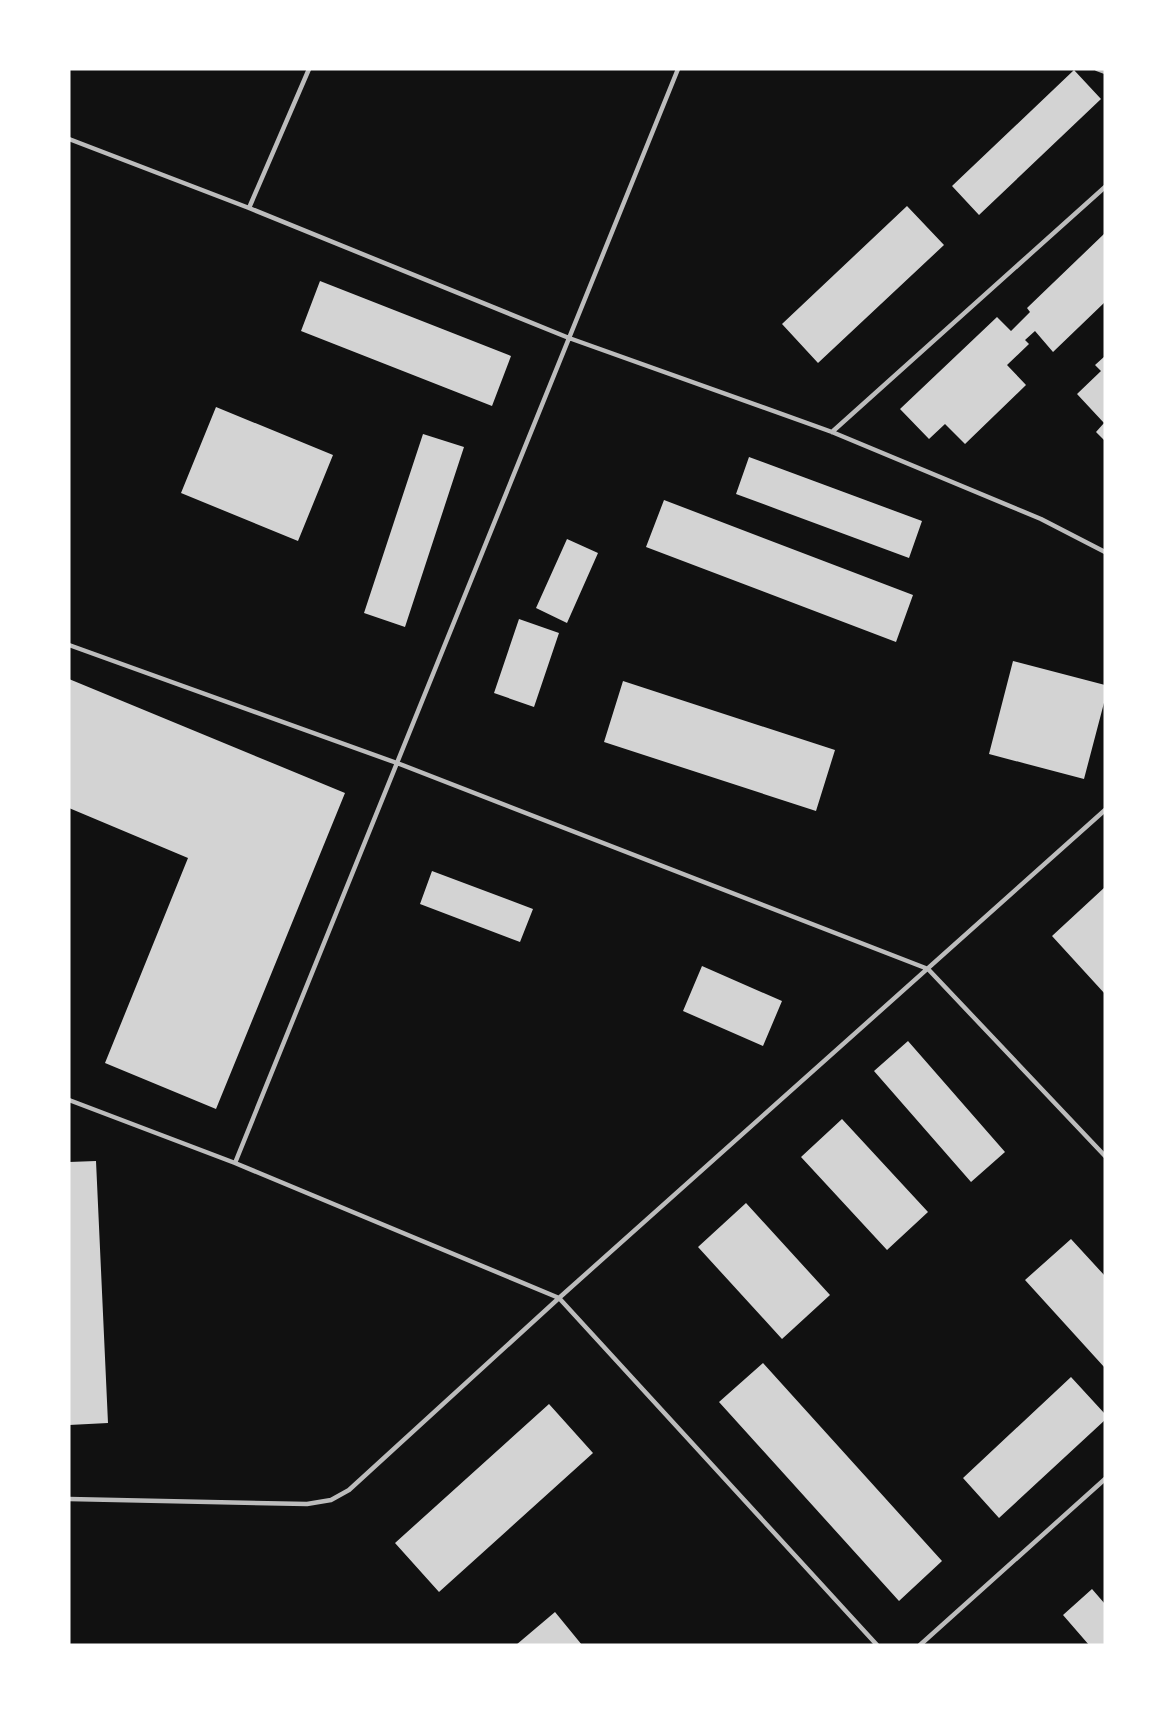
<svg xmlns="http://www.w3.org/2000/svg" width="1174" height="1714" viewBox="0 0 1174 1714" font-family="Raleway,sans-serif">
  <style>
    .building { fill: #d3d3d3 }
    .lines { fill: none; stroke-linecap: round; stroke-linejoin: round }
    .service { stroke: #bcbcbc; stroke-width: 4.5 }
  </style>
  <rect width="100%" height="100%" fill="#111"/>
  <path class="building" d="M1074 70 1101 99 979 215 952 186Z
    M907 206 944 245 818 363 782 324Z
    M1105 233V302L1053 352 1035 331 1025 340 1029 344 1007 365 1026 385 965 444 945 424 929 439 900 409 997 317 1011 331 1030 312 1027 308Z
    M320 281 511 356 492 406 301 331Z
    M1105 356V441L1096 432 1104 423 1077 394 1101 371 1095 365Z
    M216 407 333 455 298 541 181 493Z
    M423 434 464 447 405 627 364 613Z
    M749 457 922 521 909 558 736 494Z
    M664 500 913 595 896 642 646 547Z
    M567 539 598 553 567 623 536 608Z
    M519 619 559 633 534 707 494 693Z
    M1013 661 1105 685V699L1084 779 989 754Z
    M69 679 345 793 216 1109 105 1063 188 858 69 808Z
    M623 681 835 750 816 811 604 742Z
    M432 871 533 909 520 942 420 904Z
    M1105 887V994L1052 936Z
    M702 966 782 1001 763 1046 683 1011Z
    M908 1041 1005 1152 971 1182 874 1071Z
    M842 1119 928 1212 887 1250 801 1157Z
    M96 1161 108 1423 69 1425V1162Z
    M746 1203 830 1295 782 1339 698 1247Z
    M1071 1239 1105 1276V1368L1025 1280Z
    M763 1363 942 1561 899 1601 719 1402Z
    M1071 1377 1105 1414V1420L999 1518 963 1478Z
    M549 1404 593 1453 439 1592 395 1543Z
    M1092 1589 1105 1604V1645H1089L1063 1615Z
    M555 1612 582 1645H516Z"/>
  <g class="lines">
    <path class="service" d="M1097 69 1105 72
      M69 139 249 208 569 338 832 432 1041 519 1105 552
      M249 208 309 69
      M832 432 1105 187
      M69 645 397 763 928 969 1105 1156
      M69 1100 235 1163 559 1298 877 1645
      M235 1163 678 69
      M69 1499 307 1504 331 1500 349 1490 559 1298 1105 810
      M920 1645 1105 1479"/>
  </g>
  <rect width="1174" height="1714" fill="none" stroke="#ffffff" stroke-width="141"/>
</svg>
